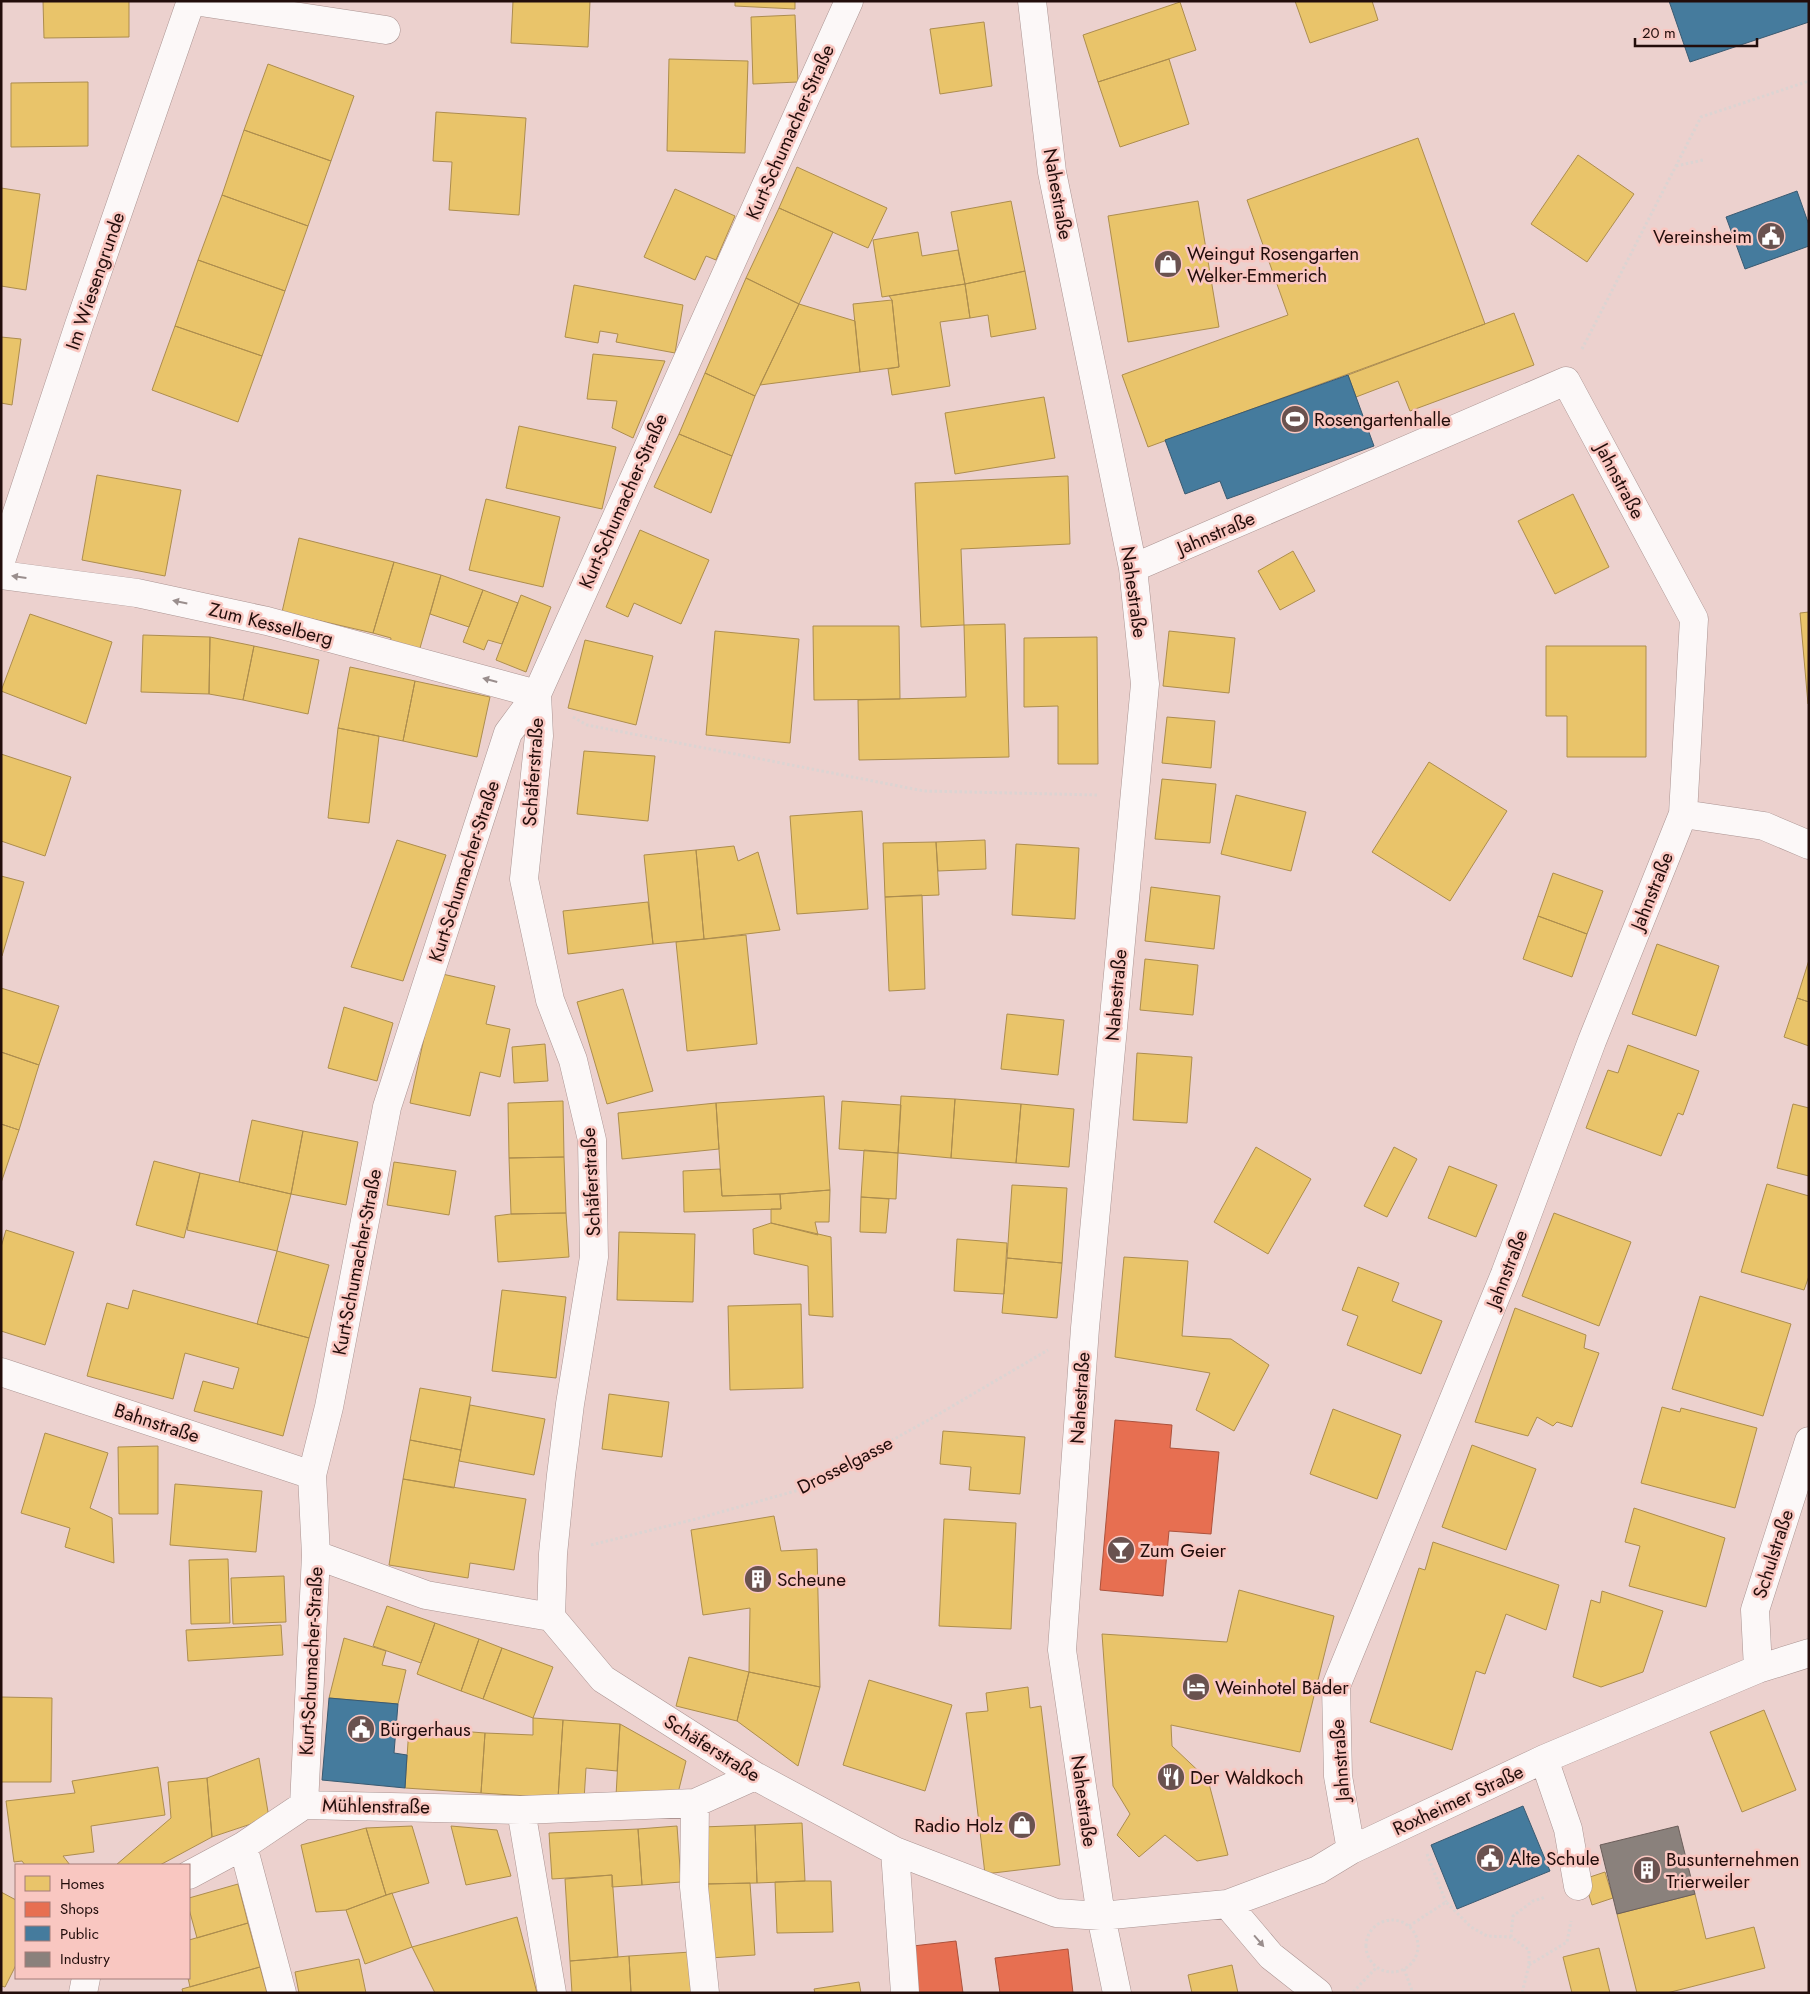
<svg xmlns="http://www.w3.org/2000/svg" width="1810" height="1994" viewBox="0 0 1810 1994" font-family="Jost,sans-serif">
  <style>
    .homes { fill: #e9c46a; stroke: #ad8d4e }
    .shops { fill: #e76f51; stroke: #ac523c }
    .public { fill: #457b9d; stroke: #3a5a71 }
    .industry { fill: #8a817c; stroke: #6b5e5a }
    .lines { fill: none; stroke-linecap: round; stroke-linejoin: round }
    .minor-casing { stroke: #ab9492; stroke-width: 29 }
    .path { stroke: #dcd4d2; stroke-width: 3; stroke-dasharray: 2.5 2.5; stroke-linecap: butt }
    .minor { stroke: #fcf8f8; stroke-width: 28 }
    .oneway { fill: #9a8e8d }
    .labels { text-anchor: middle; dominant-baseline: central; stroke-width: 5; stroke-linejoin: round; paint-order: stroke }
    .street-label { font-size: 19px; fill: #220d0b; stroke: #f9c7c1 }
    .poi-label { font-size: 19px; fill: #220d0b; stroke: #f9c7c1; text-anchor: start }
  </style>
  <rect width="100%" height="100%" fill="#ecd1ce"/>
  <path class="homes" d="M43 1H129V37L44 38Z
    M513 1H590L588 47 511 43Z
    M735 1H795V9L735 6Z
    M1295 1H1372L1378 20 1310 43Z
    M1180 2 1196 50 1098 82 1083 35Z
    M795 15 798 82 753 84 751 17Z
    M984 22 992 86 940 94 930 29Z
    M669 59 748 61 745 153 667 151Z
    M1169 59 1189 124 1120 147 1098 82Z
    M268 64 354 96 331 161 244 130Z
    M88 82V146L11 147V83Z
    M436 112 526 118 519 215 449 210 452 162 433 161Z
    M244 130 331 161 308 226 222 195Z
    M1418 138 1485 324 1148 447 1122 375 1288 315 1247 200Z
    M1578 155 1634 194 1587 262 1531 224Z
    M797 167 887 208 868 248 779 208Z
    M1 188 40 194 26 290 1 286Z
    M675 189 735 216 716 260 706 256 695 280 644 257Z
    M222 195 308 226 285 291 198 260Z
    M1011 201 1025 271 965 284 951 212Z
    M1198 201 1219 327 1128 342 1108 216Z
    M779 208 833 232 799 304 746 278Z
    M918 232 922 256 958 250 965 284 882 297 873 240Z
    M198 260 285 291 262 356 175 326Z
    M1025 271 1036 329 991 337 988 315 970 318 965 284Z
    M746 278 799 304 755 396 705 373Z
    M965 284 970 318 940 322 950 386 892 395 888 369 899 367 892 300 889 296Z
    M574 285 683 305 675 353 616 342 618 334 600 331 598 343 565 337Z
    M892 300 899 367 860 372 853 304Z
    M799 304 855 321 860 372 760 385Z
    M1514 313 1534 365 1410 411 1398 381 1356 397 1348 375Z
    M175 326 262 356 238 422 152 390Z
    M1 337 21 339 12 405 1 403Z
    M593 354 665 361 633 438 612 428 617 401 587 399Z
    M705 373 755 396 732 456 679 434Z
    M1044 397 1055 458 955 474 945 413Z
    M519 426 616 447 602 509 506 488Z
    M679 434 732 456 711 513 654 487Z
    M97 475 181 490 165 576 82 560Z
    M1068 476 1070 544 961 549 964 625 921 627 915 483Z
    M1573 494 1609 567 1555 594 1518 521Z
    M486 499 560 517 543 587 469 570Z
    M640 530 709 560 681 624 634 603 628 617 606 607Z
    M299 538 394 562 373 633 282 612Z
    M1293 551 1315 591 1280 610 1258 571Z
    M394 562 441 575 418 655 389 647 391 638 373 633Z
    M441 575 483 590 469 627 430 614Z
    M483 590 518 603 502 644 488 640 484 650 463 642Z
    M521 595 551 607 526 672 496 660Z
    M1809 612V704H1808L1800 613Z
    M30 614 112 642 86 724 1 691Z
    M1005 624 1009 757 859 760 858 700 966 697 964 625Z
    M813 626H899L900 699 814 700Z
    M715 631 799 639 790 743 706 735Z
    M1169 631 1235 638 1229 693 1163 686Z
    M143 635 210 637 209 694 141 692Z
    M210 637 254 646 243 700 209 694Z
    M1097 637 1098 764H1058V706L1024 707V638Z
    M585 640 653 656 636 725 568 708Z
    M254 646 319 660 308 714 243 700Z
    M1546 646H1646V757H1567V716H1546Z
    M350 667 415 681 403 741 338 728Z
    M415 681 490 697 477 757 403 741Z
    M1167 717 1215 721 1211 768 1162 763Z
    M338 728 379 736 369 823 328 818Z
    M584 751 655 756 648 821 577 814Z
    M1 754 71 777 45 856 1 841Z
    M1429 762 1507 811 1450 901 1372 852Z
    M1162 779 1216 784 1210 843 1155 839Z
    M1236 795 1306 812 1291 871 1221 854Z
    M862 811 868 909 797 914 790 816Z
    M397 840 446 855 403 981 351 967Z
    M985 840 986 869 938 871 936 842Z
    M936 842 939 895 885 897 883 843Z
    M1016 844 1079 848 1075 919 1012 915Z
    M734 846 738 861 758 852 780 930 704 939 696 850Z
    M696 850 704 939 653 944 644 855Z
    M1553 873 1603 891 1587 934 1538 916Z
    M1 876 24 882 2 956H1Z
    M1151 887 1220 896 1214 949 1145 941Z
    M922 895 925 989 889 991 885 897Z
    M648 902 653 944 568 954 563 911Z
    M1538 916 1587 934 1572 977 1523 959Z
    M746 935 757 1044 687 1051 676 942Z
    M1657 944 1719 966 1696 1036 1632 1014Z
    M1145 959 1198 965 1193 1015 1140 1010Z
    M1809 960V1002L1797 998Z
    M438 973 495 986 486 1024 510 1029 500 1077 480 1072 470 1116 410 1103Z
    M1 988 59 1006 39 1065 1 1052Z
    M623 989 653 1091 607 1104 577 1002Z
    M1797 998 1809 1002V1046L1784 1037Z
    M344 1007 393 1023 377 1081 328 1068Z
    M1007 1014 1064 1020 1058 1075 1001 1069Z
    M545 1044 548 1081 514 1083 512 1047Z
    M1628 1045 1699 1071 1683 1115 1678 1113 1661 1156 1586 1128 1608 1070 1618 1073Z
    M1 1052 39 1065 19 1130 1 1124Z
    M1137 1053 1192 1057 1187 1123 1133 1120Z
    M824 1096 830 1190 780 1194 722 1196 716 1103Z
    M901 1096 955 1099 951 1158 898 1153Z
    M955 1099 1021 1104 1016 1163 951 1158Z
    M563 1101 564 1157 509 1158 508 1103Z
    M842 1101 901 1105 898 1153 839 1149Z
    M716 1103 719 1149 622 1159 618 1113Z
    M1021 1104 1074 1109 1069 1167 1016 1163Z
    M1793 1104 1809 1108V1176L1777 1168Z
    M252 1120 303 1131 291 1194 239 1182Z
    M1 1124 19 1130 1 1183Z
    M303 1131 358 1142 346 1205 291 1194Z
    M1256 1147 1311 1179 1268 1254 1214 1222Z
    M1394 1147 1417 1159 1387 1217 1364 1206Z
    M864 1150 898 1153 896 1199 861 1197Z
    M564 1157 566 1213 511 1214 509 1158Z
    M154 1161 200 1173 184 1238 136 1225Z
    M394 1162 456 1171 449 1215 387 1205Z
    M1449 1166 1497 1185 1476 1237 1428 1218Z
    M720 1169 722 1196 780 1194 781 1209 684 1212 683 1171Z
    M200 1173 291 1194 277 1251 187 1230Z
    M1767 1184 1809 1196V1276L1804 1290 1741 1272Z
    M1012 1185 1067 1188 1062 1263 1007 1258Z
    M830 1190 829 1222H815L818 1235 771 1223V1209H781L780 1194Z
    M861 1197 889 1199 886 1233 860 1232Z
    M566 1213 569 1257 498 1262 495 1216 511 1214Z
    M1554 1213 1631 1242 1599 1326 1522 1296Z
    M771 1223 831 1237 833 1317 809 1315 808 1266 754 1254 753 1229Z
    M6 1230 74 1252 45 1345 1 1331V1247Z
    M619 1232 695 1234 693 1302 617 1300Z
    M957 1239 1007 1243 1004 1294 954 1291Z
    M277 1251 329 1265 309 1338 257 1324Z
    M1124 1257 1188 1261 1182 1336 1231 1339 1269 1365 1234 1431 1196 1410 1210 1373 1115 1357Z
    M1007 1258 1062 1263 1057 1318 1002 1313Z
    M1358 1267 1399 1283 1392 1301 1442 1321 1421 1374 1347 1345 1358 1316 1342 1310Z
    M133 1290 309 1338 283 1436 194 1411 203 1381 233 1389 239 1368 185 1353 173 1399 87 1376 107 1303 128 1309Z
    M502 1290 566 1297 556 1378 492 1371Z
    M1700 1296 1791 1324 1763 1416 1672 1389Z
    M801 1304 803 1388 730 1390 728 1306Z
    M1515 1308 1586 1335 1584 1348 1599 1353 1572 1427 1557 1422 1553 1426 1537 1417 1528 1436 1475 1422Z
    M420 1388 471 1397 461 1450 410 1440Z
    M609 1394 669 1402 662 1457 602 1449Z
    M470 1405 545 1419 534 1475 459 1461Z
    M1662 1407 1680 1412 1681 1408 1757 1428 1735 1508 1641 1483Z
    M1333 1409 1401 1435 1377 1499 1310 1474Z
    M943 1431 1025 1437 1020 1494 969 1490 971 1467 940 1464Z
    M45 1433 108 1453 90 1508 112 1518 114 1563 65 1547 70 1528 21 1513Z
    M410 1440 461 1450 454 1488 403 1479Z
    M1472 1445 1536 1469 1506 1550 1442 1527Z
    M158 1446V1514H119L118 1447Z
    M403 1479 526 1499 514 1570 470 1563 468 1578 389 1565Z
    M175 1484 262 1491 256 1552 170 1545Z
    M1634 1508 1725 1538 1706 1607 1629 1586 1640 1546 1625 1542Z
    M774 1516 781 1551 817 1549 820 1687 749 1672 750 1608 703 1615 691 1530Z
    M944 1519 1016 1523 1011 1629 939 1626Z
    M1433 1542 1559 1585 1546 1630 1506 1614 1485 1674 1476 1671 1452 1750 1370 1722 1419 1568 1425 1570Z
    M228 1559 230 1623 191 1624 189 1560Z
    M284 1576 286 1622 233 1624 231 1578Z
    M1239 1590 1334 1616 1300 1752 1171 1725 1172 1746 1208 1780 1228 1855 1197 1861 1165 1835 1139 1857 1117 1835 1130 1814 1113 1786 1102 1634 1227 1642Z
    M1602 1591 1663 1611 1643 1672 1601 1687 1573 1677 1591 1600 1600 1603Z
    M387 1606 435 1623 421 1663 373 1646Z
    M435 1623 479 1639 461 1691 417 1674Z
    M281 1625 283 1655 188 1661 186 1630Z
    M344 1638 386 1651 382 1665 406 1670 398 1704 329 1698Z
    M479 1639 502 1648 483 1699 461 1691Z
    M502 1648 553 1667 533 1718 483 1699Z
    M689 1657 749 1672 737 1721 676 1706Z
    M749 1672 820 1687 798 1766 737 1721Z
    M869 1680 952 1705 925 1791 843 1765Z
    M1028 1687 1030 1708 1041 1706 1060 1865 985 1874 966 1713 988 1711 986 1693Z
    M1 1697 52 1698 51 1782H1Z
    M1764 1710 1796 1790 1742 1812 1710 1732Z
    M533 1718 563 1720 558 1798 481 1793 485 1733 533 1735Z
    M563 1720 620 1724 617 1771 586 1768 584 1800 558 1798Z
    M620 1724 686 1761 677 1797 616 1796Z
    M409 1727 485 1733 481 1793 405 1788Z
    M259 1758 269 1818 212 1837 207 1778Z
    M158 1767 165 1815 91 1826 94 1852 63 1856 70 1865H25L22 1861 14 1862 6 1801 75 1793 72 1781Z
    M207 1778 212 1837 160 1865H116L171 1818 168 1782Z
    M802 1823 805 1881 757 1883 755 1825Z
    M755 1825 757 1883 705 1884 702 1827Z
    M412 1826 429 1883 386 1895 366 1828Z
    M451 1826 497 1830 511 1876 466 1885Z
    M677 1826 681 1882 642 1885 638 1829Z
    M366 1828 386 1895 346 1910 316 1912 301 1845Z
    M638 1829 642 1885 612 1887V1875L552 1879 549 1833Z
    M1605 1872 1613 1898 1592 1905 1584 1879Z
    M612 1875 618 1957 570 1961 565 1879Z
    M805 1881H831L833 1932 777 1933 775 1882Z
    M750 1883 755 1955 710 1958 705 1884Z
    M238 1884 248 1923 197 1938 189 1909V1898Z
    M1 1892 16 1900V1965L5 1987 1 1986Z
    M392 1893 412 1947 365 1964 346 1910Z
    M1695 1894 1706 1939 1754 1927 1765 1968 1667 1993H1637L1617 1914Z
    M517 1917 537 1993H435L412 1947Z
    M248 1923 260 1967 190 1987 188 1978 189 1940Z
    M1599 1948 1610 1993H1572L1563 1957Z
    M691 1952 694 1993H631L629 1956Z
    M629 1956 631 1993H572L570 1961Z
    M359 1959 366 1993H299L295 1972Z
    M1232 1965 1238 1993H1192L1188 1975Z
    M260 1967 267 1993H183L182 1989Z
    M859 1982 861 1993H815L814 1989Z"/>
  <path class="shops" d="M1115 1420 1172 1425 1170 1448 1219 1452 1211 1534 1169 1531 1163 1596 1100 1590Z
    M956 1941 963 1993H919L913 1946Z
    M1068 1949 1073 1993H1000L995 1958Z"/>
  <path class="public" d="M1669 1H1809V22L1690 62Z
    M1797 191 1809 225V246L1745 269 1726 217Z
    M1348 375 1374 446 1227 499 1220 481 1185 494 1165 440Z
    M329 1698 398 1704 394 1753 407 1755 405 1788 322 1780Z
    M1523 1806 1550 1871 1457 1909 1431 1845Z"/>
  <path class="industry" d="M1678 1826 1695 1894 1617 1914 1600 1845Z"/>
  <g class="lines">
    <defs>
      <path id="minor" d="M194 1 386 30
        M1032 1 1052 172 1133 568 1145 684 1085 1328 1062 1650 1101 1916 1117 1993
        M1 561 79 325 191 1
        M1133 568 1566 381 1694 619 1683 814 1592 1041 1505 1274 1336 1686 1338 1776 1351 1850
        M1 575 137 593 267 621 537 694 539 736 524 879 550 1000 573 1060 592 1140 594 1257 570 1404 561 1475 553 1554 551 1617
        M1683 814 1764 826 1809 845
        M1 1372 312 1475
        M316 1555 426 1595 551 1617 603 1679 755 1776 895 1851 1056 1913 1101 1916 1227 1904 1318 1870 1351 1850 1544 1759 1758 1669 1809 1653
        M1758 1669 1755 1610 1809 1441
        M1544 1759 1568 1829 1578 1886
        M695 1803 694 1887 705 1993
        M304 1805 316 1555 312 1475 329 1407 387 1107 508 733 537 694 849 1
        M521 1810 552 1993
        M243 1846 282 1993
        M895 1851 905 1993
        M189 1875 243 1846 304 1805 521 1810 695 1803 755 1776
        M1227 1904 1271 1956 1318 1993
        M83 1993 86 1978"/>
    </defs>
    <use href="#minor" class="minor-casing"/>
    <path class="path" d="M1676 166 1703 160
      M1582 349 1701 117 1809 81
      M573 717 587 725 924 791 1098 795
      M591 1545 696 1519 806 1488 932 1418 1048 1350
      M1427 1854 1446 1902
      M1366 1946a26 26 0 1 1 52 0a26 26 0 1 1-52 0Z
      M1409 1926 1446 1902 1471 1927 1487 1936 1511 1937 1529 1950V1965L1522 1993
      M1511 1937 1513 1916 1533 1901 1546 1897
      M1529 1965 1567 1942 1571 1921
      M1404 1969 1413 1993
      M1353 1992 1377 1967"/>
    <use href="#minor" class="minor"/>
  </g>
  <defs><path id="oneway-solid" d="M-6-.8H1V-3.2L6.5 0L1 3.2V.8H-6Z" transform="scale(1.25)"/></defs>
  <g class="oneway">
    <use href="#oneway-solid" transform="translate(19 577) rotate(-172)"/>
    <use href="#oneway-solid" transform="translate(180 602) rotate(-168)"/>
    <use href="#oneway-solid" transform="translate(490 680) rotate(-165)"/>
    <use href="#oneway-solid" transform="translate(1259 1941) rotate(49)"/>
  </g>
  <defs>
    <symbol id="civic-disc" viewBox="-11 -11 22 22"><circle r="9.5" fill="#69524f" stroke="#f9c7c1"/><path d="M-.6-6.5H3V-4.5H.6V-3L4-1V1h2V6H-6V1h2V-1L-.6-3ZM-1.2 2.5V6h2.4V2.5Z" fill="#fff"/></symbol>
    <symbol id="shop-disc" viewBox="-11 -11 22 22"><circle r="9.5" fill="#69524f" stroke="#f9c7c1"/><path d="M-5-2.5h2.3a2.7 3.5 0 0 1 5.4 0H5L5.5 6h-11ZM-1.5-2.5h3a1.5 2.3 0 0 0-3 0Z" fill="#fff"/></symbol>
    <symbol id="stadium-disc" viewBox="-11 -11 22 22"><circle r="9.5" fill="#69524f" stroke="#f9c7c1"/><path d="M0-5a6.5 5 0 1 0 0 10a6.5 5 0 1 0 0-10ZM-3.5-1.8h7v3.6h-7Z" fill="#fff"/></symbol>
    <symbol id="bar-disc" viewBox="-11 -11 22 22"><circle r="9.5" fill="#69524f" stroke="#f9c7c1"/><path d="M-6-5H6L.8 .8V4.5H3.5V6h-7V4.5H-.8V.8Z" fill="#fff"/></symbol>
    <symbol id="building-disc" viewBox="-11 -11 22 22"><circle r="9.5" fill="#69524f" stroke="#f9c7c1"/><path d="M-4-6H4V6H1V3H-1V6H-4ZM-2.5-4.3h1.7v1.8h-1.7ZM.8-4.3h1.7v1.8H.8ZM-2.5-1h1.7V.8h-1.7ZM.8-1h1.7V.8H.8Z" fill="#fff"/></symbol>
    <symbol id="hotel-disc" viewBox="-11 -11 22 22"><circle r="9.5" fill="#69524f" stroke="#f9c7c1"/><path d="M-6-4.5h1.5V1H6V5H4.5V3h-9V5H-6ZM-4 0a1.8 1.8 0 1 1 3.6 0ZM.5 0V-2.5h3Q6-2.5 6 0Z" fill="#fff"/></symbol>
    <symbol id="restaurant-disc" viewBox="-11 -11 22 22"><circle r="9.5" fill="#69524f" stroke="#f9c7c1"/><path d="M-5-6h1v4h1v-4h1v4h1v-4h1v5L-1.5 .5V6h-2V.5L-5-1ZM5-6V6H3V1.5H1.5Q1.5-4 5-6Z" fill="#fff"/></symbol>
  </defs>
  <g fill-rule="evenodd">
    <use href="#civic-disc" x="1755" y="220" width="32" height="32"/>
    <use href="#shop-disc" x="1152" y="248" width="32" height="32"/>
    <use href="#stadium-disc" x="1279" y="403" width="32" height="32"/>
    <use href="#bar-disc" x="1105" y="1534" width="32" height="32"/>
    <use href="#building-disc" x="742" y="1563" width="32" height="32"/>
    <use href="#hotel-disc" x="1180" y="1671" width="32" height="32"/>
    <use href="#civic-disc" x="345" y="1713" width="32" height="32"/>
    <use href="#restaurant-disc" x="1155" y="1761" width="32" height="32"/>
    <use href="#shop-disc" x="1006" y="1809" width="32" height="32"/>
    <use href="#civic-disc" x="1474" y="1842" width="32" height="32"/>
    <use href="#building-disc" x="1631" y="1854" width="32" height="32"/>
  </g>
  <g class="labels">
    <g class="street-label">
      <text transform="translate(790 132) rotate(-66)">Kurt-Schumacher-Straße</text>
      <text transform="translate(1058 194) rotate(80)">Nahestraße</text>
      <text transform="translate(95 281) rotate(-71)">Im Wiesengrunde</text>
      <text transform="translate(1620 481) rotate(62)">Jahnstraße</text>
      <text transform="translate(623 501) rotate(-66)">Kurt-Schumacher-Straße</text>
      <text transform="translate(1216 533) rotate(-23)">Jahnstraße</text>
      <text transform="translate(1134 592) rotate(82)">Nahestraße</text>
      <text transform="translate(271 624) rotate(14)">Zum Kesselberg</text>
      <text transform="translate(533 772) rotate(-86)">Schäferstraße</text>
      <text transform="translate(464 871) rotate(-72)">Kurt-Schumacher-Straße</text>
      <text transform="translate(1652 891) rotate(-68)">Jahnstraße</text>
      <text transform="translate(1116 995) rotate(-85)">Nahestraße</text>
      <text transform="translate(591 1182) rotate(-93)">Schäferstraße</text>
      <text transform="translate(357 1262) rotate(-79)">Kurt-Schumacher-Straße</text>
      <text transform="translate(1507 1269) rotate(-69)">Jahnstraße</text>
      <text transform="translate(1080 1398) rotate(-86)">Nahestraße</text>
      <text transform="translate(157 1423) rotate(18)">Bahnstraße</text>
      <text transform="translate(845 1465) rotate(-27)">Drosselgasse</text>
      <text transform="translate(1773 1554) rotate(-72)">Schulstraße</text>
      <text transform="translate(311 1661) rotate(-87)">Kurt-Schumacher-Straße</text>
      <text transform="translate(712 1748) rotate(32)">Schäferstraße</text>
      <text transform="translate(1340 1760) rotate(-94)">Jahnstraße</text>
      <text transform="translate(1458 1800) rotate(-25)">Roxheimer Straße</text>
      <text transform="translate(1084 1801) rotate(82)">Nahestraße</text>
      <text transform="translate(376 1806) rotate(1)">Mühlenstraße</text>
    </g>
    <g class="poi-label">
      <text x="1752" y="236" text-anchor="end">Vereinsheim</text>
      <text x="1187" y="253">Weingut Rosengarten<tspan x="1187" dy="22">Welker-Emmerich</tspan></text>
      <text x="1314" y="419">Rosengartenhalle</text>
      <text x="1140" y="1550">Zum Geier</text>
      <text x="777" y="1579">Scheune</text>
      <text x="1215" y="1687">Weinhotel Bäder</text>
      <text x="380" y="1729">Bürgerhaus</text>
      <text x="1190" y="1777">Der Waldkoch</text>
      <text x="1003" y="1825" text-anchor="end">Radio Holz</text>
      <text x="1509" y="1858">Alte Schule</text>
      <text x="1666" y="1859">Busunternehmen<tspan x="1666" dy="22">Trierweiler</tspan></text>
    </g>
  </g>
  <rect width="1810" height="1994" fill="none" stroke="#220d0b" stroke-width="5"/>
  <rect x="15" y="1864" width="175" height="115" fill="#f9c7c1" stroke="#a37d78"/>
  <rect x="25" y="1876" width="25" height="15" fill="#e9c46a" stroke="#a37d78"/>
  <text x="60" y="1889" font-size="15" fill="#220d0b">Homes</text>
  <rect x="25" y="1902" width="25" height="15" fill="#e76f51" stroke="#a37d78"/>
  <text x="60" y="1914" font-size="15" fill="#220d0b">Shops</text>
  <rect x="25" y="1926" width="25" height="15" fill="#457b9d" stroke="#a37d78"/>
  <text x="60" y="1939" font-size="15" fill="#220d0b">Public</text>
  <rect x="25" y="1952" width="25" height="15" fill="#8a817c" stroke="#a37d78"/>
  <text x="60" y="1964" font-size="15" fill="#220d0b">Industry</text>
  <path d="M1635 38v8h122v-8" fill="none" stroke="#220d0b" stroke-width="2.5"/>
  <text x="1642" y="38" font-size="15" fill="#220d0b" stroke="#f9c7c1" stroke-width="4" paint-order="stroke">20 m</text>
</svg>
